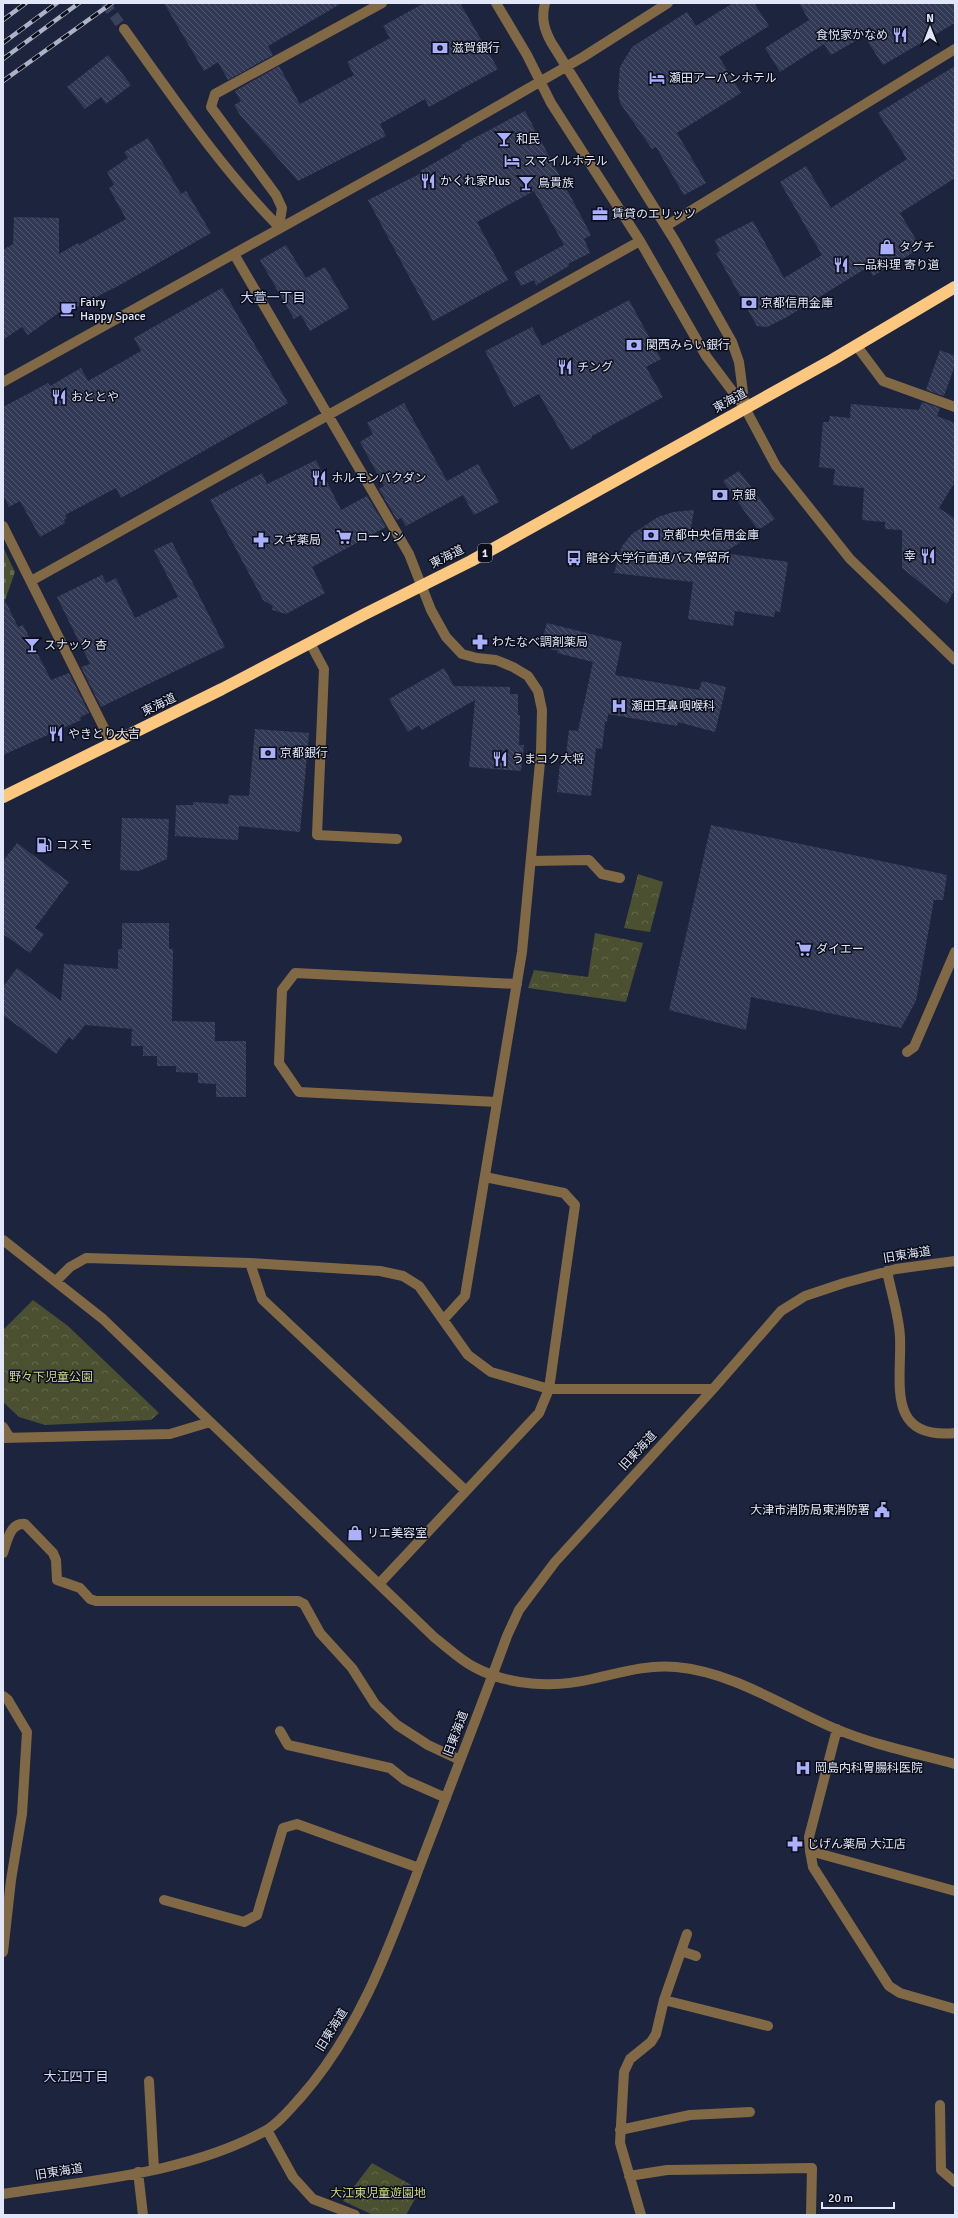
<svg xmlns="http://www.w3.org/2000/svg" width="958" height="2218" viewBox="0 0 958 2218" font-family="Signika,'Noto Sans JP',sans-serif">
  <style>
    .cemetery { fill: url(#cemetery-stones) }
    .park { fill: url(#park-crowns) }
    .building { fill: url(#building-back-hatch) }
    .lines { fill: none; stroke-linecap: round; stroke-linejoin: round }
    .minor-tunnel { stroke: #3a415a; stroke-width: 10; stroke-dasharray: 10 5; stroke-linecap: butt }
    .minor { stroke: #826945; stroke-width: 10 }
    .highway { stroke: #fcc880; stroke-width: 12 }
    .rail-casing { stroke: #adb3c7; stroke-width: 4.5 }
    .rail { stroke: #0b0e1a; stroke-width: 3; stroke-dasharray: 9; stroke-linecap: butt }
    .labels { text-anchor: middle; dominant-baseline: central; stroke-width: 3; stroke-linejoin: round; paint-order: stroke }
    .shield { fill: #0b0e1a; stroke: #a1a6b6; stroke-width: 1 }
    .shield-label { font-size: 11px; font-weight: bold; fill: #e1e7f9 }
    .poi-label { font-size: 12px; fill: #e1e7f9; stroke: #0b0e1a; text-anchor: start }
    .street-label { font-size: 12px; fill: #e1e7f9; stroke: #0b0e1a }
    .park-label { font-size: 12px; fill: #ccd786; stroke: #0b0e1a }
    .neighbourhood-label { font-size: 13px; fill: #d1dcff; stroke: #0b0e1a }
  </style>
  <defs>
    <pattern id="cemetery-stones" width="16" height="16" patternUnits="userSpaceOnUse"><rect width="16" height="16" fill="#4b5030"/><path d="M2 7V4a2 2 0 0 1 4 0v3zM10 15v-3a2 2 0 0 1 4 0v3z" fill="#65694f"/></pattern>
    <pattern id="park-crowns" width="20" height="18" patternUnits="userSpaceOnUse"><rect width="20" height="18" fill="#4b5030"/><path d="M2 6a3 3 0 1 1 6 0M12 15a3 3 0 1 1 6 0" fill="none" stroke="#65694f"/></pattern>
    <pattern id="building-back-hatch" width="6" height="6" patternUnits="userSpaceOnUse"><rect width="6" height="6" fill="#323955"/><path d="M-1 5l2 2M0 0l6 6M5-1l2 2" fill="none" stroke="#4f566e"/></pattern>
  </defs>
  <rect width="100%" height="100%" fill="#1d243e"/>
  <path class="cemetery" d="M3 547 15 572 3 606Z"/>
  <path class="park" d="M638 874 663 882 650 932 624 928Z
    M595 933 643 943 626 1002 528 988 534 970 588 977Z
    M33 1300 68 1326 159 1413 151 1420 45 1425 19 1417 3 1402V1330Z
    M372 2163 420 2190 406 2215H373L343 2201Z"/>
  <path class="building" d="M164 3H342L268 46 273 55 228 80 218 62 204 71Z
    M424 3H460L498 69 429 107 425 99 380 124 386 136 298 181 240 115 234 105 241 101 235 91 279 66 300 104 354 75 347 62 390 38 383 26Z
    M733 3H754L769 26 719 57 741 93 677 133 706 183 684 195 656 147 652 149 620 103 618 92 620 67 632 47 687 12 696 26Z
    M799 3H955V23L883 65 864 36 831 55 824 44 780 72 765 48 809 20Z
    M108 55 131 85 106 104 101 97 85 109 67 87Z
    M955 66V178L900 213 921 248 873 276 868 267 787 317 767 327 757 326 716 253 720 251 715 240 753 221 784 278 822 255 780 182 806 166 831 208 907 159 878 113Z
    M525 111 591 235 584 239 590 253 568 264 569 266 536 285 534 280 521 286 514 272 564 245 534 191 477 222 508 280 433 321 368 200 421 173 420 171 462 147 461 145Z
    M148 138 181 194 186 191 211 233 118 286 73 309 71 304 28 335 22 327 3 340V250L13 244 14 217 59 218V254L78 243 79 245 126 219 109 188 114 185 107 172 128 158 124 152Z
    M286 245 306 278 325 267 349 308 310 331 301 315 294 319 260 260Z
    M222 288 288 403 121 498 116 488 65 515 67 518 64 520 65 523 40 537 20 501 9 507 3 495V407L48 383 50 386 81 368 88 381 141 351 134 338Z
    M629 300 661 359 646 367 663 397 592 436V438L571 450 539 394 514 407 485 351 532 327 542 346Z
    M940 350 955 356V365L944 396 926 390Z
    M922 402 940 408 937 416 955 423V482L939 508 955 519V589L947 604 902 568V530L885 529V522L862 520 864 488 833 485 835 469 819 467 823 422H829L830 416 850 418 851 404 919 410Z
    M404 403 447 481 478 464 499 502 474 515 463 495 406 526 401 518 397 520 379 489 384 486 360 442 373 434 367 423Z
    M316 460 341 510 367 496 386 527 312 567 325 593 286 614 272 610 273 606 263 600 210 500 262 473 267 484Z
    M739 471 775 519 758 530 723 481Z
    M694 510 691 528 748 537 724 553 788 562 780 612 775 611 774 617 735 611 733 626 688 619 693 582 614 573 622 546 632 534 658 517 673 512Z
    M172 542 225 647 101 707 81 667 90 664 57 597 102 575 106 583 116 578 135 618 178 597 154 550Z
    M3 596 18 627 23 625 51 680 69 673 89 713 80 717 81 720 3 755Z
    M547 623 622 642 615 675 699 690 702 681 726 687 715 732 678 722 677 726 608 714 607 722H605L602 749 596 748 591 796 557 792 560 763 565 764 569 730 578 731 593 662 557 653 558 651 550 649 551 645 541 643Z
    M444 668 454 686 510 687V694H518V715H520L519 745H524L521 771 469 767 475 700 422 730 419 725 408 732 389 699Z
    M255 729 309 733 300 832 239 826 238 840 175 836 176 805H193V802L228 804 229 795 249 796Z
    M122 818 169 819 167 859 139 871 120 870Z
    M711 825 947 875 943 900H934L916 1001 901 1028 751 997 746 1030 669 1010Z
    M17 843 69 882 35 928 44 934 30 953 3 934V861Z
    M122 923H169V949H173L172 1021 215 1022V1041H246V1097H216V1084L198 1083V1073L176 1072V1066H157V1056H143V1046H131L132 1029 85 1025 73 1040 69 1037 56 1054 3 1015V987L17 968 61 1001 64 964 118 969V949H122Z"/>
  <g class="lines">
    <path class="minor-tunnel" d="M105 3 124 29"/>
    <path class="minor" d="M496 3 527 55 551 103 640 241 706 356 745 408 776 466 850 559 955 660
      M545 3C541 18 544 29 551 42L675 241 732 342 739 362 745 408
      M124 29C173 97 220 167 279 227
      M666 226 955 49
      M279 227 282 208 276 195 211 107 215 94 382 3
      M234 254 409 554 431 610 446 637 462 654 477 658 496 660 513 667 528 676 538 691 542 710 541 752 522 952 465 1296 444 1319
      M856 345 883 381 955 407
      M3 382 430 145 583 57 668 3
      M3 526 112 744
      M31 581 640 241
      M310 643 324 669 317 835 397 839
      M531 861 589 860 602 874 620 878
      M907 1052 914 1047 955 952
      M497 1102 299 1092 279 1063 282 990 295 973 517 984
      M3 1240 103 1319 435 1638C447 1647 460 1660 474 1667 509 1686 554 1688 592 1679 619 1673 648 1664 676 1667 733 1672 784 1707 836 1729 874 1745 915 1753 955 1764
      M250 1263 262 1299 466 1491
      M887 1271C891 1292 899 1315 900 1337 902 1381 885 1440 955 1433
      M56 1281 70 1267 86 1258 250 1263 380 1271 403 1276 419 1286 468 1355 491 1372 549 1389H713
      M3 1427 10 1438
      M3 1438 170 1434 210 1422
      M3 1553C7 1542 10 1522 25 1524L53 1553 56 1560 57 1580 80 1588 90 1599 96 1601H298L304 1604 320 1633 352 1668 375 1704 397 1725 428 1745 460 1760
      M379 1584 539 1413 549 1389 575 1205 564 1193 485 1177
      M3 1696 8 1700 27 1732 22 1814 11 1880 3 1952
      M837 1729 809 1837 810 1851 813 1867 889 1986 900 1993 955 2009
      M280 1731 288 1745 390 1768 405 1780 446 1798
      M810 1851 955 1891
      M164 1900 244 1922 257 1915 283 1828 297 1824 419 1868
      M681 1951 696 1956
      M664 2000 768 2026
      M149 2081 154 2169
      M940 2105 941 2170 955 2182
      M267 2130 293 2177 313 2199 355 2215
      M620 2130 690 2115 750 2112
      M138 2172 143 2215
      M629 2176 667 2170 812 2168 811 2215
      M3 2194C90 2180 186 2174 265 2131 279 2123 290 2109 301 2097 367 2022 396 1926 432 1834 457 1768 483 1702 507 1636L519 1610 555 1562 713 1389 781 1311 805 1296 844 1283 896 1269 955 1261
      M641 2215 620 2143 624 2072 630 2059 651 2042 656 2034 664 2000 687 1934"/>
    <path class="highway" d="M3 797 222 689 365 614 471 561 832 360 955 287"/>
    <defs>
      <path id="rail" d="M3 20 26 3
        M3 43 57 3
        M3 59 79 3
        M3 81 112 3"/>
    </defs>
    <use href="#rail" class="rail-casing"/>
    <use href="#rail" class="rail"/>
  </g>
  <defs>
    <symbol id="restaurant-bare" viewBox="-9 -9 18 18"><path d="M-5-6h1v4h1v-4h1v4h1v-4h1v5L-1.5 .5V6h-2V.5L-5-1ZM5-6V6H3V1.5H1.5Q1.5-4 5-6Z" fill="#aab0fb" stroke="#0b0e1a" stroke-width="2.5" paint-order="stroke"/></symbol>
    <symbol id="bank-bare" viewBox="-9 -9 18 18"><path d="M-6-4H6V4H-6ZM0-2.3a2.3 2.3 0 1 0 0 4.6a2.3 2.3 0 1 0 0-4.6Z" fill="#aab0fb" stroke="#0b0e1a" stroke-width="2.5" paint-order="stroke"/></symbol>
    <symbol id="hotel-bare" viewBox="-9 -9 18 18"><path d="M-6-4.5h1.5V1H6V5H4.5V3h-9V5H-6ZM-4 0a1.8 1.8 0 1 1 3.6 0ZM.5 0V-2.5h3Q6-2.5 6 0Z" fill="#aab0fb" stroke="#0b0e1a" stroke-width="2.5" paint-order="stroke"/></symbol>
    <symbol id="bar-bare" viewBox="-9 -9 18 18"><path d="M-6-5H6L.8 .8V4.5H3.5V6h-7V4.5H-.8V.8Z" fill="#aab0fb" stroke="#0b0e1a" stroke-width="2.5" paint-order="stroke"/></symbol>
    <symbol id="office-bare" viewBox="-9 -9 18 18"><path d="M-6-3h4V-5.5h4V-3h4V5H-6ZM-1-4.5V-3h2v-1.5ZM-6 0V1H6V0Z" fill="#aab0fb" stroke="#0b0e1a" stroke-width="2.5" paint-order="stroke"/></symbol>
    <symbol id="shop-bare" viewBox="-9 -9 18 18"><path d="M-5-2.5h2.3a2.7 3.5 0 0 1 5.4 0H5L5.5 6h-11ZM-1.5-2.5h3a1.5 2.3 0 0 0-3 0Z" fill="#aab0fb" stroke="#0b0e1a" stroke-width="2.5" paint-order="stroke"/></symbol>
    <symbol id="cafe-bare" viewBox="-9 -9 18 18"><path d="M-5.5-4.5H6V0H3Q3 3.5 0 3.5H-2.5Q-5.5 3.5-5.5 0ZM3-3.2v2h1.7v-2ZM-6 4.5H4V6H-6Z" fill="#aab0fb" stroke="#0b0e1a" stroke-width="2.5" paint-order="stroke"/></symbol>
    <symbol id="supermarket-bare" viewBox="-9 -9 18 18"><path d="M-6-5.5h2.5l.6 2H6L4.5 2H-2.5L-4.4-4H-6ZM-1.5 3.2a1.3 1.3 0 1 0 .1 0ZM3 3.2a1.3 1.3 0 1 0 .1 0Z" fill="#aab0fb" stroke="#0b0e1a" stroke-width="2.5" paint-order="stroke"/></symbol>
    <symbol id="pharmacy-bare" viewBox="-9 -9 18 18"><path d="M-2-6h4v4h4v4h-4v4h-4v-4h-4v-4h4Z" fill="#aab0fb" stroke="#0b0e1a" stroke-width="2.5" paint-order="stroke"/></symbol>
    <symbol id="bus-bare" viewBox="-9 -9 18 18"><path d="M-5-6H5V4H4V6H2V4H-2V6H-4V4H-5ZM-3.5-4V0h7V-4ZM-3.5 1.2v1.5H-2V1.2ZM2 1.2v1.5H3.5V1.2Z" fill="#aab0fb" stroke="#0b0e1a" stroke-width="2.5" paint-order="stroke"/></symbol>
    <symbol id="hospital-bare" viewBox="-9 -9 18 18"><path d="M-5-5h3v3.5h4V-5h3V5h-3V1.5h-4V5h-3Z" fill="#aab0fb" stroke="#0b0e1a" stroke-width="2.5" paint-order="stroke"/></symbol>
    <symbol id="fuel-bare" viewBox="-9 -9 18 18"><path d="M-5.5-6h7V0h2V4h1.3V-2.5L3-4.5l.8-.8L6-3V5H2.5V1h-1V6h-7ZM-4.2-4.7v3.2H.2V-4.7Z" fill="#aab0fb" stroke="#0b0e1a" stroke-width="2.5" paint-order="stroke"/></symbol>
    <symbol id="civic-bare" viewBox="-9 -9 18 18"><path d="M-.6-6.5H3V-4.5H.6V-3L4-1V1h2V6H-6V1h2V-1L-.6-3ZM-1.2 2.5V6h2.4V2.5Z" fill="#aab0fb" stroke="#0b0e1a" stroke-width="2.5" paint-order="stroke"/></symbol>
  </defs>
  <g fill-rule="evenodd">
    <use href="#restaurant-bare" x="889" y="24" width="22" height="22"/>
    <use href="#bank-bare" x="429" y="37" width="22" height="22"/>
    <use href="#hotel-bare" x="646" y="67" width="22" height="22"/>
    <use href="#bar-bare" x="493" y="128" width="22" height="22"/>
    <use href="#hotel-bare" x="501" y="150" width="22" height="22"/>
    <use href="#restaurant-bare" x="417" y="170" width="22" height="22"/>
    <use href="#bar-bare" x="515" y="172" width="22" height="22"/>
    <use href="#office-bare" x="589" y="203" width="22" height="22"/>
    <use href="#shop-bare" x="876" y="236" width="22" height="22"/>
    <use href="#restaurant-bare" x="830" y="254" width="22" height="22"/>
    <use href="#bank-bare" x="738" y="292" width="22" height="22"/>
    <use href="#cafe-bare" x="57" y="298" width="22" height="22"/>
    <use href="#bank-bare" x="623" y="334" width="22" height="22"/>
    <use href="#restaurant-bare" x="554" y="356" width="22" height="22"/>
    <use href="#restaurant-bare" x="48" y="386" width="22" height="22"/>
    <use href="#restaurant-bare" x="308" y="467" width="22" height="22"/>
    <use href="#bank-bare" x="709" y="484" width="22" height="22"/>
    <use href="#bank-bare" x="640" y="524" width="22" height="22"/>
    <use href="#supermarket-bare" x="333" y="526" width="22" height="22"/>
    <use href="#pharmacy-bare" x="250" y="529" width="22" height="22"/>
    <use href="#restaurant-bare" x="917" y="545" width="22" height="22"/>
    <use href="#bus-bare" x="563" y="547" width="22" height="22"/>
    <use href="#pharmacy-bare" x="469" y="631" width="22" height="22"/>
    <use href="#bar-bare" x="21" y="634" width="22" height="22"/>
    <use href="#hospital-bare" x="608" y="695" width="22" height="22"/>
    <use href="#restaurant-bare" x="45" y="723" width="22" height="22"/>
    <use href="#bank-bare" x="257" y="742" width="22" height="22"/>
    <use href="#restaurant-bare" x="489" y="748" width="22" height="22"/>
    <use href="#fuel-bare" x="33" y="834" width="22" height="22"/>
    <use href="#supermarket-bare" x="793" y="938" width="22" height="22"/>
    <use href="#civic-bare" x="871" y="1499" width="22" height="22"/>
    <use href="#shop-bare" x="344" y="1522" width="22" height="22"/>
    <use href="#hospital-bare" x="792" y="1757" width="22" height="22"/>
    <use href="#pharmacy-bare" x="784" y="1833" width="22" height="22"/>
  </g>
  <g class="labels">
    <rect class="shield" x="478" y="544" width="14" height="18" rx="3"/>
    <g class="shield-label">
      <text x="485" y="553">1</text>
    </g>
    <g class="poi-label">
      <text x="888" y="35" text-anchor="end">食悦家かなめ</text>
      <text x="452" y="48">滋賀銀行</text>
      <text x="669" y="78">瀬田アーバンホテル</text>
      <text x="516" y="139">和民</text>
      <text x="524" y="161">スマイルホテル</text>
      <text x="440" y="181">かくれ家Plus</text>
      <text x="538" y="183">鳥貴族</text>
      <text x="612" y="214">賃貸のエリッツ</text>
      <text x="899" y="247">タグチ</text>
      <text x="853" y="265">一品料理 寄り道</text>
      <text x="80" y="302">Fairy<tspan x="80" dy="14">Happy Space</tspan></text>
      <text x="761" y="303">京都信用金庫</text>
      <text x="646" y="345">関西みらい銀行</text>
      <text x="577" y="367">チング</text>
      <text x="71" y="397">おととや</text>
      <text x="331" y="478">ホルモンバクダン</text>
      <text x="732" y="495">京銀</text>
      <text x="663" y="535">京都中央信用金庫</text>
      <text x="356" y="537">ローソン</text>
      <text x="273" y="540">スギ薬局</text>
      <text x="916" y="556" text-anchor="end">幸</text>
      <text x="586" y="558">龍谷大学行直通バス停留所</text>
      <text x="492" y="642">わたなべ調剤薬局</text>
      <text x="44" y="645">スナック 杏</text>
      <text x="631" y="706">瀬田耳鼻咽喉科</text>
      <text x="68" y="734">やきとり大吉</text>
      <text x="280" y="753">京都銀行</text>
      <text x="512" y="759">うまコク大将</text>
      <text x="56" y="845">コスモ</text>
      <text x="816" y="949">ダイエー</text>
      <text x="870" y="1510" text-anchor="end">大津市消防局東消防署</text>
      <text x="367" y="1533">リエ美容室</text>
      <text x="815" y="1768">岡島内科胃腸科医院</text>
      <text x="807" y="1844">じげん薬局 大江店</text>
    </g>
    <g class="street-label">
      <text transform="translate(730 401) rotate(-29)">東海道</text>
      <text transform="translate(447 557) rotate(-27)">東海道</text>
      <text transform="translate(159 705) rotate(-26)">東海道</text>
      <text transform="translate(907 1255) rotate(-9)">旧東海道</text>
      <text transform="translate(638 1451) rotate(-47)">旧東海道</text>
      <text transform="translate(456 1734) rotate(-69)">旧東海道</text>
      <text transform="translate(332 2030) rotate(-58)">旧東海道</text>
      <text transform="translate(59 2172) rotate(-9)">旧東海道</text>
    </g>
    <g class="park-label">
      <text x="51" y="1377">野々下児童公園</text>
      <text x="378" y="2193">大江東児童遊園地</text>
    </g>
    <g class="neighbourhood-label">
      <text x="273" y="298">大萱一丁目</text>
      <text x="76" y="2077">大江四丁目</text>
    </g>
  </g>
  <rect width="958" height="2218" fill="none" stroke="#e1e7f9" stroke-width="8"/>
  <g transform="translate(930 28)" stroke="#0b0e1a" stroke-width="3" paint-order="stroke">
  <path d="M0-3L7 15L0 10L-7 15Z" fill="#e1e7f9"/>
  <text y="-6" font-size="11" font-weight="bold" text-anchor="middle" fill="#e1e7f9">N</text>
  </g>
  <path d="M822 2202v6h72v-6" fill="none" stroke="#e1e7f9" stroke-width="2"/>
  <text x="828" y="2202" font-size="12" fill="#e1e7f9" stroke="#0b0e1a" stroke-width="3" paint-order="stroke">20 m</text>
</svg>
